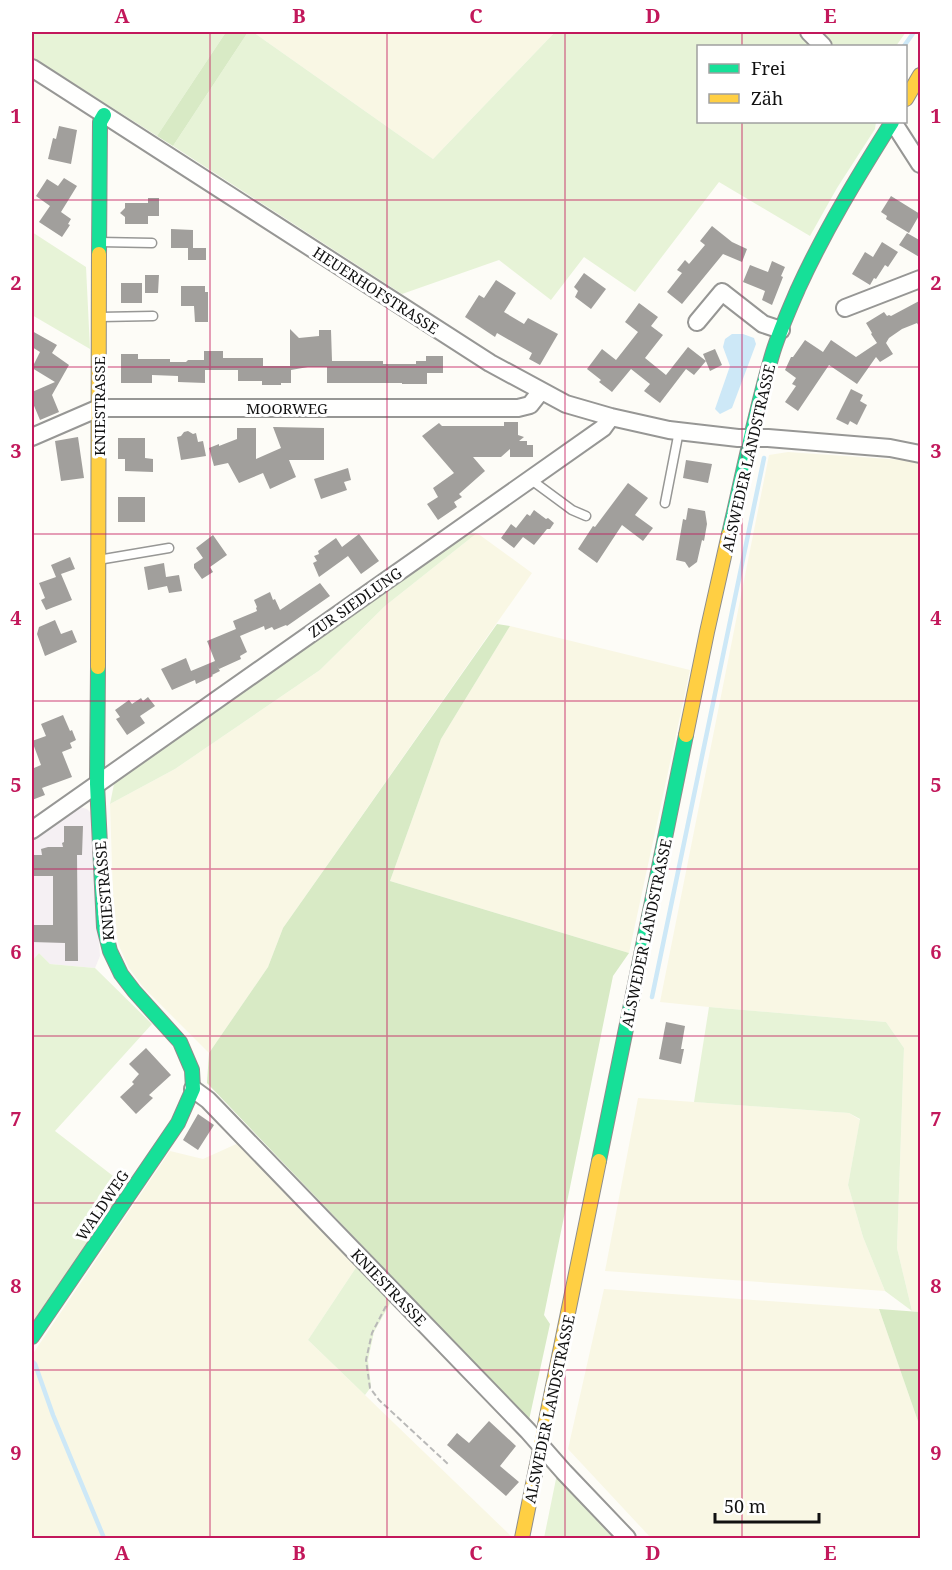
<svg xmlns="http://www.w3.org/2000/svg" width="952" height="1570" viewBox="0 0 952 1570" font-family="'Noto Serif',serif">
  <style>
    .industrial { fill: #f5f0f3 }
    .farmland { fill: #f9f7e4 }
    .green { fill: #e7f3d7 }
    .forest { fill: #d8eac5 }
    .water { fill: #cde8f7 }
    .lines { fill: none; stroke-linecap: round; stroke-linejoin: round }
    .stream { stroke: #cde8f7; stroke-width: 4.5 }
    .building { fill: #a19f9c }
    .lane-casing { stroke: #979795; stroke-width: 11 }
    .street-casing { stroke: #979795; stroke-width: 20 }
    .fast-casing { stroke: #8e8d8b; stroke-width: 16 }
    .slow-casing { stroke: #8e8d8b; stroke-width: 16 }
    .path { stroke: #b9b9b8; stroke-width: 2; stroke-dasharray: 6 3; stroke-linecap: butt }
    .lane { stroke: #fffffe; stroke-width: 8 }
    .street { stroke: #fffffe; stroke-width: 16 }
    .fast { stroke: #16e098; stroke-width: 14 }
    .slow { stroke: #ffcf43; stroke-width: 14 }
    .grid { fill: none; stroke: #c2185b; stroke-width: 1.5; stroke-opacity: 0.55 }
    .labels { text-anchor: middle; dominant-baseline: central; stroke-width: 6; stroke-linejoin: round; paint-order: stroke }
    .street-label { font-size: 15px; fill: #111; stroke: #fff }
    .neatline { fill: none; stroke: #c2185b; stroke-width: 2 }
    .grid-label { font-size: 20px; text-anchor: middle; font-weight: bold; fill: #c2185b }
  </style>
  <rect width="100%" height="100%" fill="#fdfcf7"/>
  <path class="industrial" d="M80 807 87 809 91 813 100 956 95 968 50 964 39 953 32 961V840L69 814Z"/>
  <path class="farmland" d="M253 32H555L433 159Z
    M788 452 903 460 920 464V1312L912 1311 897 1248 904 1048 886 1022 709 1007 660 1002 769 455Z
    M477 533 532 573 283 928 268 967 209 1053 143 987 129 968 119 946 114 925 110 804 175 769 320 670 385 606Z
    M510 626 690 670 629 953 390 881 441 739Z
    M638 1098 849 1113 860 1120 848 1185 863 1237 885 1291 605 1271Z
    M243 1141 359 1263 308 1340 512 1537V1538H32V1355L170 1151 203 1159Z
    M604 1289 879 1309 920 1427V1538H651L568 1449Z"/>
  <path class="green" d="M32 32H226L157 136 32 57Z
    M248 32H253L433 159 555 32H798L811 46H698V122H876L875 129 837 188 810 236 719 182 635 292 584 257 551 300 499 260 402 294 173 146Z
    M817 32H906L896 46H831Z
    M32 232 86 267 90 349 32 315Z
    M477 533 385 606 320 670 175 769 110 804 114 784 464 535Z
    M39 953 50 964 95 968 152 1024 55 1131 126 1186 32 1325V961Z
    M709 1007 886 1022 904 1048 897 1248 912 1311 885 1291 863 1237 848 1185 860 1119 849 1113 694 1102Z
    M359 1263 393 1298 374 1332 368 1360 371 1387 365 1395 308 1340Z
    M557 1474 618 1538H544Z"/>
  <path class="forest" d="M226 32H248L173 146 157 136Z
    M497 624 510 626 441 739 390 881 629 953 613 976 544 1315 550 1324 529 1420 207 1083 209 1053 268 967 283 928Z
    M879 1309 920 1312V1427Z"/>
  <path class="water" d="M732 334H743L754 338 756 344 732 408 720 414 715 409 730 366 723 347 725 339Z"/>
  <g class="lines">
    <path class="stream" d="M904 46 914 32
      M652 997 764 458
      M32 1361 35 1364 53 1415 104 1538"/>
  </g>
  <path class="building" d="M59 126 77 130 71 164 48 159 53 138 56 139Z
    M64 178 77 186 61 212 71 219 68 224 70 225 62 237 39 222 50 206 36 196 47 179 58 186Z
    M891 196 920 214 909 233 886 219 887 216 881 212Z
    M148 198H159V216H148V224H125V217L120 213 125 208V203H148Z
    M712 226 732 242 747 249 742 262 723 254 682 304 667 292 682 273 677 270 685 260 689 264 705 245 700 241Z
    M171 229 193 230V248H206V260H188V248H171Z
    M907 233 921 241V258L899 245Z
    M882 242 898 252 888 267 885 265 876 279 874 278 870 285 852 274 865 252 873 257Z
    M772 261 785 267 781 276 783 277 772 305 762 300 765 291 743 282 750 265 768 272Z
    M584 273 606 289 591 309 575 297 578 291 574 287Z
    M145 275H159L158 293H145Z
    M496 280 516 293 504 312 524 324 528 318 558 334 540 365 529 359 532 353 497 333 495 337 465 317 479 295 484 298Z
    M121 283H142V303H121Z
    M181 286H205V292H208V322H195L194 306H181Z
    M921 300V330L917 323 902 329 889 338 886 343 893 354 880 362 876 357 857 384 829 365 798 411 785 402 796 386 792 384 796 378 785 370 791 357H793L805 340 823 352 831 340 856 357 877 343 871 334 872 333 866 323 884 312 887 316 889 315 891 316Z
    M639 303 658 317 651 326 663 335 645 358 666 375 688 347 706 361 694 375 686 369 660 403 644 391 650 384 631 369 612 392 599 382 601 380 587 369 602 349 616 360 638 332 625 322Z
    M290 329 299 338 319 336V330H331L332 361H383V364H416V361H426V356H443V373H427V384H402V383H327V367H308L291 370V383H281V385H262V381H238V370H205V383L178 382V376L152 375V383H121V354H138V359H170V362H186L188 360H204V351H223V358H263V366H290Z
    M32 331 57 345 52 353 69 365 52 395 59 412 40 420 32 401V392L55 382 32 368 40 352 32 347Z
    M715 349 722 365 710 371 703 354Z
    M851 389 863 395 860 401 867 405 857 425 850 421 848 425 836 419Z
    M504 422H518V435L524 437 519 441H527V445H533V457H510V449L501 457H473L485 471 459 494 462 497 454 502 457 507 438 520 427 504 438 497 433 488 454 473 422 436 439 423 442 426H504Z
    M273 427 324 428V460H289L296 477 270 489 263 473 239 483 228 463 214 466 209 448 219 444V446L237 439V428H256V459L281 448Z
    M188 431 193 434 196 433 198 442 203 441 206 456 181 460 177 437 181 436 184 432Z
    M78 437 84 478 61 481 55 441Z
    M118 438H145V458L153 459V472L125 471V459H118Z
    M686 460 712 464 708 483 683 478Z
    M348 468 351 480 344 482 347 490 321 499 314 479Z
    M628 483 648 498 635 515 653 528 643 541 622 525 597 563 578 549 593 526 595 527Z
    M118 497H145V522H118Z
    M688 508 705 511 707 524 704 541 702 540 697 562 689 568 685 562 676 560 683 519 686 520Z
    M534 510 546 519 548 518 554 523 550 529H547L534 545 523 537 514 548 501 538 511 524 516 528 527 514 530 516Z
    M359 534 379 561 361 574 348 556 319 577 313 563 317 561 314 556 319 554 318 551 336 538 342 547Z
    M213 535 227 555 210 567 213 572 202 579 194 568V564L203 558 196 548Z
    M70 557 75 569 61 574 72 600 46 610 41 600 45 598 39 583 56 577 51 565Z
    M164 563 166 577 179 575 182 591 169 593 167 586 148 590 144 567Z
    M320 583 330 596 287 626 286 625 274 630 272 627 265 630 264 626 240 636 247 652 240 656 241 659 219 669 217 666 220 671 212 675 213 676 196 684 195 680 172 690 161 669 186 658 191 671 215 661 207 641 236 629 233 621 257 611 256 608 257 607 254 600 270 592 273 600 275 599 280 610Z
    M55 620 61 634 72 630 77 642 45 656 37 634 39 627Z
    M148 697 155 706 140 716 145 723 127 735 116 719 120 717 115 710 129 700 132 704 141 698 143 701Z
    M63 715 70 731 72 730 76 740 70 743 72 748 62 752 72 777 42 788 45 795 32 800V763L34 768 41 765 32 741 46 736 41 724Z
    M64 826H83L82 855H77L78 961H65V943L32 942V925H53V876H32V855H42L41 849 48 847H63L62 843 64 842Z
    M666 1022 685 1026 681 1049H684L681 1064 659 1059Z
    M146 1048 171 1075 149 1095 153 1098 136 1114 120 1097 134 1084 132 1082 139 1074 129 1064Z
    M198 1114 214 1125 198 1150 183 1140Z
    M489 1421 516 1446 500 1466 519 1482 506 1496 447 1445 457 1433 469 1443Z"/>
  <g class="lines">
    <defs>
      <path id="lane" d="M100 242 152 243
        M100 317 153 316
        M530 479 572 510 586 516
        M665 503 679 431
        M98 560 169 548"/>
      <path id="street" d="M809 32 823 46
        M32 68 490 363 566 404 611 417 669 430 738 438H768L890 448 920 454
        M893 122 920 164
        M845 308 920 279
        M697 322 722 292 763 324 781 330
        M32 437 99 408H518L530 405 541 391
        M32 830 603 428 611 417
        M193 1089 208 1100 528 1431 564 1472 627 1538"/>
      <path id="fast" d="M99 254 100 122 104 115
        M729 534C743 474 755 412 773 352 780 330 789 310 798 289 825 230 858 176 892 122
        M599 1161 686 735
        M32 1337 178 1123 193 1089 192 1070 180 1042 134 991 121 974 110 951 104 927 97 784 98 667"/>
      <path id="slow" d="M906 99 920 75
        M98 667 99 254
        M686 735 707 632 729 534
        M522 1538 599 1161"/>
    </defs>
    <use href="#lane" class="lane-casing"/>
    <use href="#street" class="street-casing"/>
    <use href="#fast" class="fast-casing"/>
    <use href="#slow" class="slow-casing"/>
    <path class="path" d="M386 1306 372 1333 366 1360 370 1388 379 1400 448 1464"/>
    <use href="#lane" class="lane"/>
    <use href="#street" class="street"/>
    <use href="#fast" class="fast"/>
    <use href="#slow" class="slow"/>
  </g>
  <path class="grid" d="M210 32V1538M387 32V1538M565 32V1538M742 32V46M742 122V1538M32 200H920M32 367H920M32 534H920M32 701H920M32 869H920M32 1036H920M32 1203H920M32 1370H920"/>
  <g class="labels">
    <g class="street-label">
      <text transform="translate(376 290) rotate(33)">HEUERHOFSTRASSE</text>
      <text transform="translate(99 406) rotate(-90)">KNIESTRASSE</text>
      <text x="287" y="408">MOORWEG</text>
      <text transform="translate(748 458) rotate(-77)">ALSWEDER LANDSTRASSE</text>
      <text transform="translate(355 602) rotate(-35)">ZUR SIEDLUNG</text>
      <text transform="translate(104 891) rotate(-95)">KNIESTRASSE</text>
      <text transform="translate(646 933) rotate(-78)">ALSWEDER LANDSTRASSE</text>
      <text transform="translate(102 1205) rotate(-56)">WALDWEG</text>
      <text transform="translate(389 1287) rotate(46)">KNIESTRASSE</text>
      <text transform="translate(549 1409) rotate(-78)">ALSWEDER LANDSTRASSE</text>
    </g>
  </g>
  <rect width="952" height="1570" fill="none" stroke="#ffffff" stroke-width="66"/>
  <rect x="697" y="45" width="210" height="78" fill="#ffffff" stroke="#a0a0a0" stroke-width="1.5"/>
  <rect x="709" y="64" width="30" height="9" fill="#16e098" stroke="#a0a0a0" stroke-width="1.5"/>
  <text x="751" y="75" font-size="18" fill="#111111">Frei</text>
  <rect x="709" y="94" width="30" height="9" fill="#ffcf43" stroke="#a0a0a0" stroke-width="1.5"/>
  <text x="751" y="105" font-size="18" fill="#111111">Zäh</text>
  <path d="M715 1513v9h104v-9" fill="none" stroke="#111111" stroke-width="3"/>
  <text x="724" y="1513" font-size="18" fill="#111111" stroke="#ffffff" stroke-width="4.5" paint-order="stroke">50 m</text>
  <rect x="33" y="33" width="886" height="1504" class="neatline"/>
  <g class="grid-label">
    <text x="122" y="23">A</text>
    <text x="299" y="23">B</text>
    <text x="476" y="23">C</text>
    <text x="653" y="23">D</text>
    <text x="830" y="23">E</text>
    <text x="16" y="123">1</text>
    <text x="936" y="123">1</text>
    <text x="16" y="290">2</text>
    <text x="936" y="290">2</text>
    <text x="16" y="458">3</text>
    <text x="936" y="458">3</text>
    <text x="16" y="625">4</text>
    <text x="936" y="625">4</text>
    <text x="16" y="792">5</text>
    <text x="936" y="792">5</text>
    <text x="16" y="959">6</text>
    <text x="936" y="959">6</text>
    <text x="16" y="1126">7</text>
    <text x="936" y="1126">7</text>
    <text x="16" y="1293">8</text>
    <text x="936" y="1293">8</text>
    <text x="16" y="1460">9</text>
    <text x="936" y="1460">9</text>
    <text x="122" y="1560">A</text>
    <text x="299" y="1560">B</text>
    <text x="476" y="1560">C</text>
    <text x="653" y="1560">D</text>
    <text x="830" y="1560">E</text>
  </g>
</svg>
